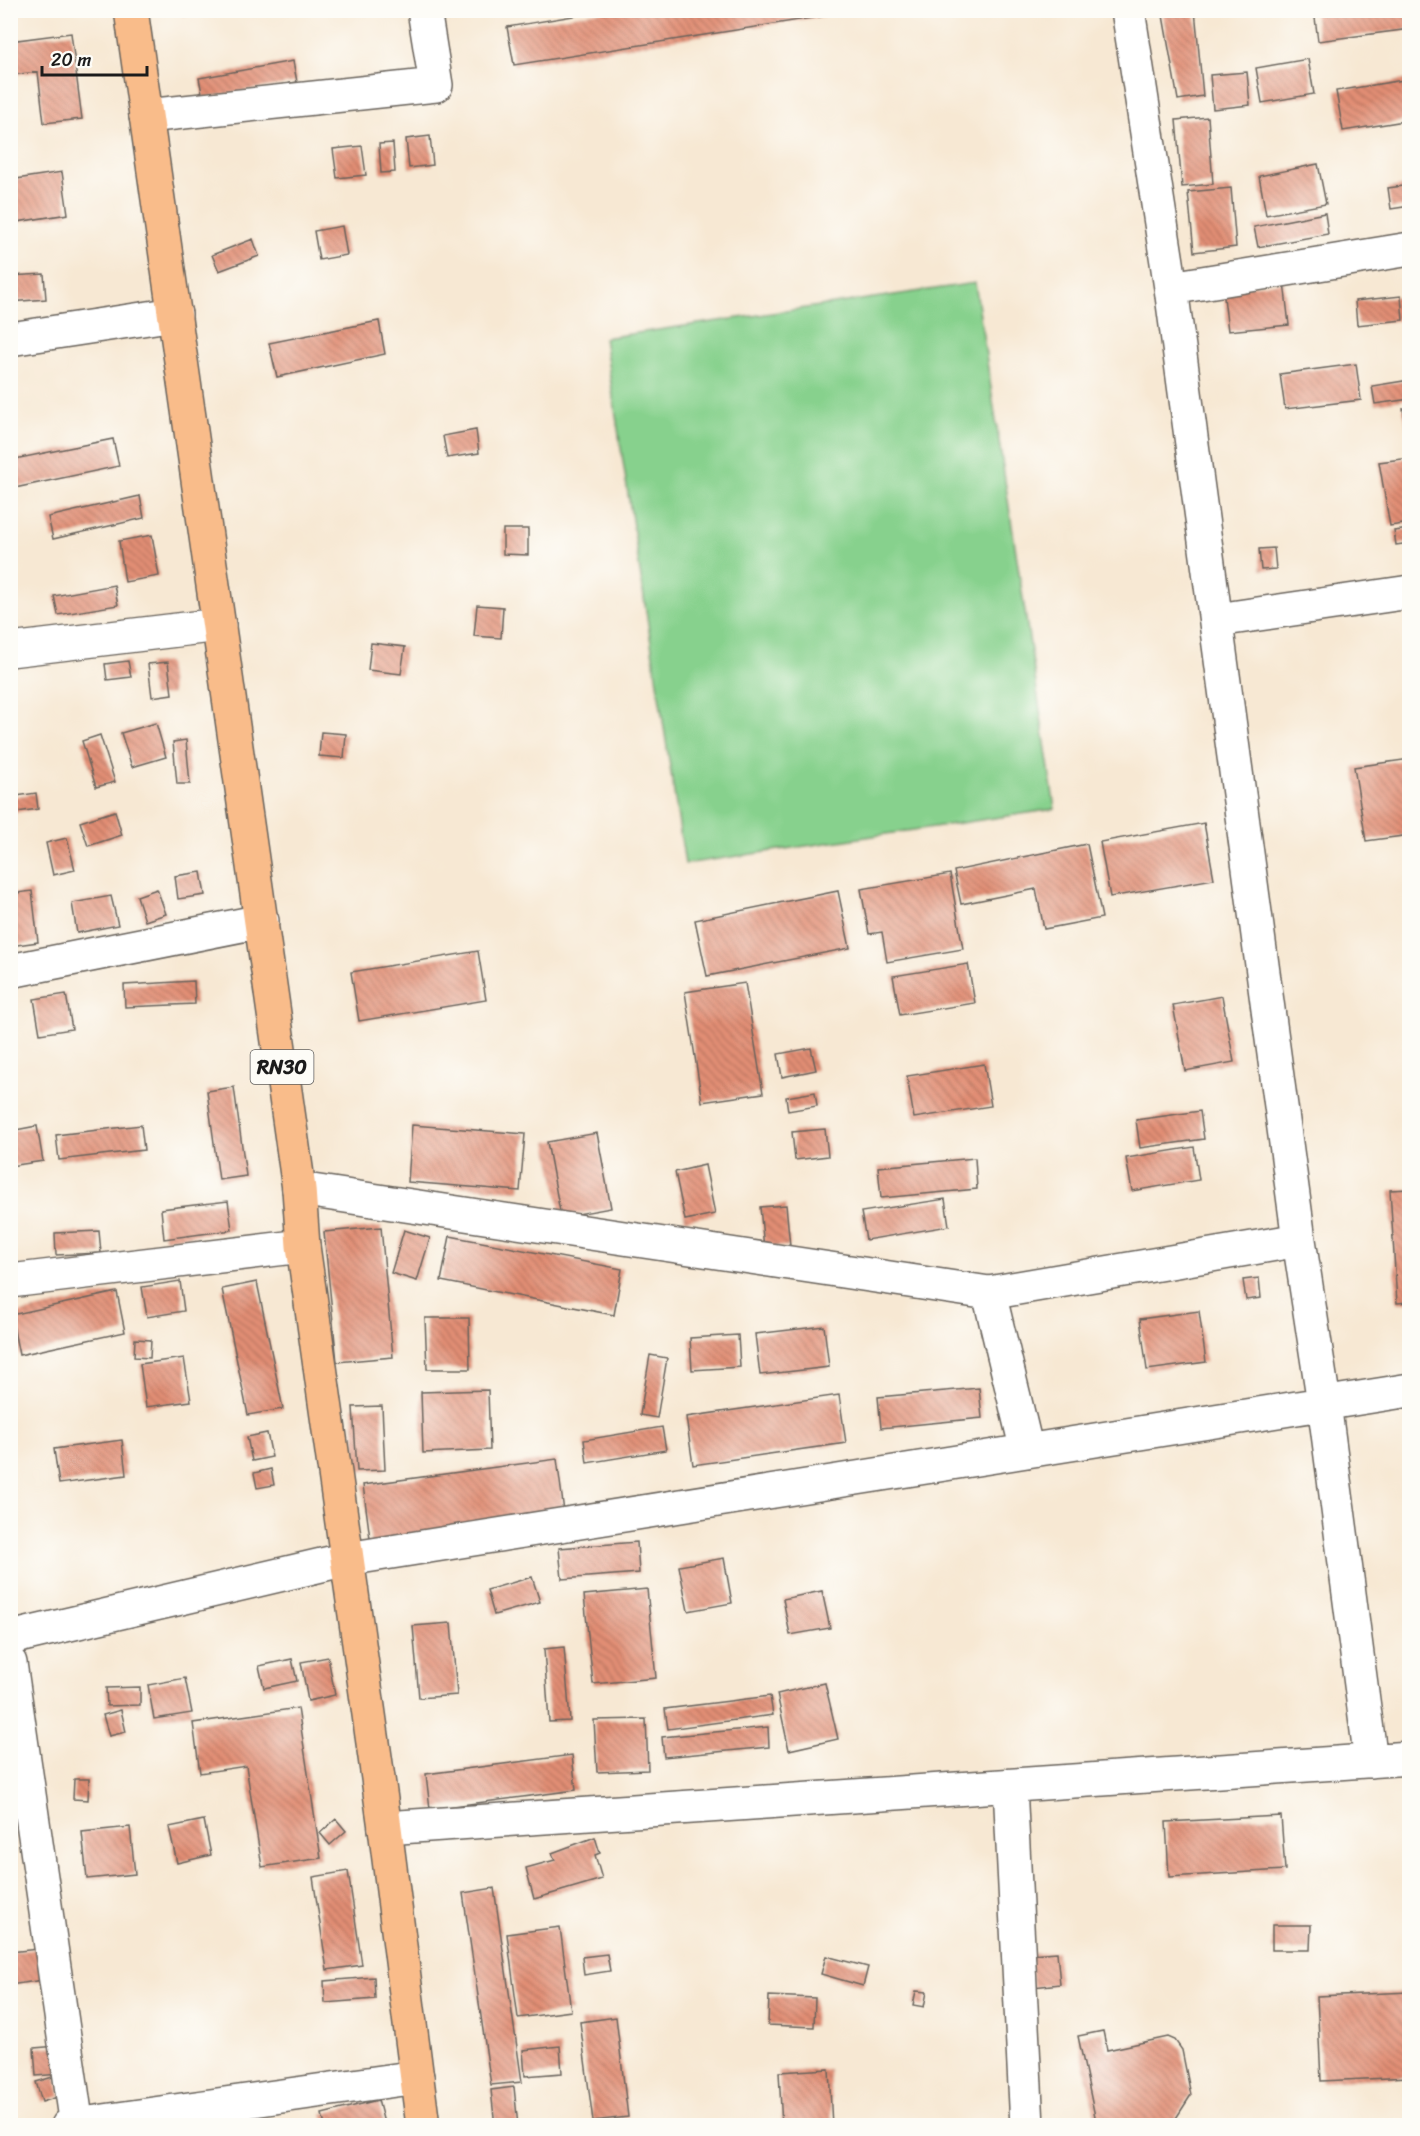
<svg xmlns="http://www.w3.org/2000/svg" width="1420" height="2136" viewBox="0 0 1420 2136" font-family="Sriracha,sans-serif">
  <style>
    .park { fill: #87d18d; stroke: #527654; stroke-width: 1.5 }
    .building { fill: url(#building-back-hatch) }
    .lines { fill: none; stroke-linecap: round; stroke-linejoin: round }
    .street-casing { stroke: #69635c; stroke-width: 36 }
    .primary-casing { stroke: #69635c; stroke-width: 36 }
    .street { stroke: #fff; stroke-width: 33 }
    .primary { stroke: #f9bc8a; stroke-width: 33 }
    .labels { text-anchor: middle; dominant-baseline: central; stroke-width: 4.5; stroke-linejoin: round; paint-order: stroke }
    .shield { fill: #fdfcf7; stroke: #605f5e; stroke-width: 1.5 }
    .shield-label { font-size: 20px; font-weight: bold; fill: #1c1c1c }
  </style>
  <defs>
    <pattern id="building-back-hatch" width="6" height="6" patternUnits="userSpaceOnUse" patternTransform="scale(1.5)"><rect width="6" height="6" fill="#e28e74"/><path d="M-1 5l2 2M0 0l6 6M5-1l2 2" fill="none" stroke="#b6735e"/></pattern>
  </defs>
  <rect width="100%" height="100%" fill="#fdfcf7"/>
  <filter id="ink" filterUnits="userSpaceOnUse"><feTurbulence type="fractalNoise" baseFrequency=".0167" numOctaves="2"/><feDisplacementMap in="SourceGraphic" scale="12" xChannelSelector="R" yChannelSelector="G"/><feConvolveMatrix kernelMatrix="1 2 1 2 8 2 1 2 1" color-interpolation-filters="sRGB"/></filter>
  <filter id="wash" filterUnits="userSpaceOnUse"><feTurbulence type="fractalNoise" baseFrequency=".008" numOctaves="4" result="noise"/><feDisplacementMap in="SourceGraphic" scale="24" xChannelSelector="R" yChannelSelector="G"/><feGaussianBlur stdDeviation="1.35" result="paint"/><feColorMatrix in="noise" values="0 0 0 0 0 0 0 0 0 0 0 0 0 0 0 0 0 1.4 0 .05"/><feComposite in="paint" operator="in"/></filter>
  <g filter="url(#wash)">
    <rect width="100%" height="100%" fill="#f7e8d3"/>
    <path class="park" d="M975 283 1055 809 685 864 604 338Z"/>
    <g id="blocks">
      <path class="building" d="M181 10H203V12L182 16Z
        M609 10H824L825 16 514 65 507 27Z
        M1162 10H1195L1203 96 1178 100Z
        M1314 10H1410V29L1318 41Z
        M71 33 82 119 44 123 38 72 10 75V41Z
        M1308 59 1314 94 1262 103 1256 68Z
        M293 61 297 82 203 98 199 78Z
        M1247 72 1250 105 1213 109 1210 75Z
        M1410 79V120L1343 131 1336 91Z
        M1208 117 1213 184 1182 187 1176 120Z
        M430 136 433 165 409 168 406 139Z
        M393 143 395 172 381 173 379 144Z
        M362 146 366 175 337 178 333 149Z
        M1318 164 1326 204 1266 215 1259 176Z
        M62 172 68 214 10 223V180Z
        M1410 185V206L1391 209 1388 188Z
        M1231 188 1236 247 1194 252 1188 192Z
        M1325 213 1328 234 1258 247 1254 227Z
        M342 226 347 255 319 260 314 231Z
        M253 239 259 256 219 271 212 255Z
        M44 274 46 299 10 302V276Z
        M1284 282 1289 325 1228 331 1223 289Z
        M1401 296 1403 320 1357 325 1355 301Z
        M379 321 385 354 277 377 269 343Z
        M1356 364 1361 400 1285 409 1280 374Z
        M1410 380V399L1375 404 1372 386Z
        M1410 408V433H1408L1403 409Z
        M476 430 479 453 447 458 443 436Z
        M113 439 119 466 10 489V460Z
        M1410 458V523L1390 526 1379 462Z
        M140 496 144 518 53 539 48 517Z
        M503 529H528V555L503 554Z
        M1410 529V543L1396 545 1394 531Z
        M152 535 159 576 125 582 119 541Z
        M1274 548 1276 569 1261 570 1259 549Z
        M114 585 118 605 58 615 54 596Z
        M477 605 503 607 501 638 474 636Z
        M371 643 405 647 401 674 368 670Z
        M128 661 131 677 107 680 105 664Z
        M168 662 172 694 152 697 148 664Z
        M10 709 14 724H10Z
        M156 723 166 757 132 767 121 733Z
        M321 732 346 734 344 758 319 756Z
        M100 735 115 782 96 787 82 741Z
        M186 740 190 784H177L173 742Z
        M1410 759V835L1366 841 1354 767Z
        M36 793 38 809 10 813V797Z
        M115 811 122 835 88 846 80 822Z
        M1204 823 1214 879 1110 897 1100 842Z
        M67 838 75 870 53 875 46 843Z
        M1087 844 1102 918 1044 929 1036 889 961 904 954 871Z
        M201 872 205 895 178 899 175 876Z
        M950 874 963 949 887 962 882 932 869 934 861 889Z
        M157 889 166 914 145 921 137 896Z
        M32 891 38 942 10 946V894Z
        M838 891 850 948 707 976 695 920Z
        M111 896 118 925 77 933 72 903Z
        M478 951 486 1000 359 1021 351 972Z
        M968 964 975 1003 900 1015 893 976Z
        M194 981 195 1004 125 1007 124 985Z
        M745 983 763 1093 702 1102 685 992Z
        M66 994 72 1029 40 1034 34 999Z
        M1222 996 1234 1062 1185 1071 1173 1005Z
        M811 1048 816 1070 782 1077 778 1054Z
        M984 1064 991 1106 914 1118 907 1076Z
        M234 1087 246 1176 219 1180 207 1091Z
        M815 1092 817 1106 788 1111 786 1097Z
        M1200 1111 1204 1139 1140 1148 1136 1120Z
        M141 1125 144 1150 59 1160 56 1135Z
        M412 1125 525 1134 520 1191 408 1182Z
        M37 1126 43 1161 10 1166V1131Z
        M825 1129 828 1156 795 1160 792 1132Z
        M597 1133 611 1208 561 1217 547 1142Z
        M1194 1147 1199 1180 1132 1191 1126 1158Z
        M975 1158 977 1189 881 1198 878 1167Z
        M705 1165 715 1214 685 1220 675 1172Z
        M1410 1189V1302L1397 1303 1390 1190Z
        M945 1199 949 1226 866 1240 861 1212Z
        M228 1201 232 1230 164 1239 161 1209Z
        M786 1205 790 1246 764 1248 760 1207Z
        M381 1227 393 1357 337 1362 324 1232Z
        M404 1230 430 1238 417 1281 391 1273Z
        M99 1231 101 1253 56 1255 55 1233Z
        M450 1236 622 1269 614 1315 441 1281Z
        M10 1242H13L16 1263 10 1264Z
        M1259 1278 1261 1298 1246 1300 1243 1280Z
        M180 1281 184 1311 147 1317 142 1287Z
        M257 1282 283 1409 248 1415 222 1289Z
        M117 1292 125 1332 19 1355 11 1315Z
        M1199 1311 1206 1362 1147 1370 1140 1319Z
        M425 1318H469L470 1369H427Z
        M824 1326 829 1367 760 1375 755 1334Z
        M738 1335 740 1367 692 1370 690 1338Z
        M135 1339 151 1340 150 1358 134 1357Z
        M650 1355 667 1358 657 1418 640 1415Z
        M184 1358 191 1401 146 1407 140 1364Z
        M979 1388 982 1418 881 1428 878 1397Z
        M488 1390 490 1450 423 1453 421 1392Z
        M839 1395 846 1443 693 1465 686 1417Z
        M382 1406 385 1470 357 1471 353 1407Z
        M662 1427 666 1450 587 1463 584 1440Z
        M267 1433 272 1457 252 1461 247 1437Z
        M122 1440 126 1475 59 1484 54 1449Z
        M557 1459 565 1519 371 1546 363 1485Z
        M271 1469 274 1485 257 1488 254 1473Z
        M637 1542 639 1573 562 1579 559 1548Z
        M724 1558 732 1603 688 1611 679 1566Z
        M532 1577 540 1602 494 1615 487 1590Z
        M647 1589 656 1678 593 1684 584 1595Z
        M822 1591 830 1628 790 1635 783 1599Z
        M451 1623 457 1695 419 1698 413 1626Z
        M564 1647 570 1721 549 1722 544 1649Z
        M328 1657 335 1695 308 1701 301 1662Z
        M292 1659 297 1681 264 1688 259 1666Z
        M185 1678 192 1713 154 1719 148 1685Z
        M825 1683 838 1739 789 1750 777 1694Z
        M140 1687V1705L107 1706 106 1688Z
        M770 1696 773 1715 668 1729 665 1709Z
        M298 1708 321 1858 262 1867 246 1766 200 1773 193 1723Z
        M121 1710 126 1732 109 1736 103 1715Z
        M646 1719 648 1770 597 1772 594 1720Z
        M768 1727 769 1747 664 1757 662 1737Z
        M572 1755 576 1790 430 1809 426 1774Z
        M74 1779H89L88 1800 73 1799Z
        M1281 1816 1285 1870 1169 1877 1166 1822Z
        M336 1819 346 1831 330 1845 320 1833Z
        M204 1820 211 1855 177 1863 169 1827Z
        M130 1827 135 1874 87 1879 82 1832Z
        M595 1837 600 1853 595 1855 602 1879 534 1899 526 1868 555 1860 552 1853Z
        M348 1871 362 1965 327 1970 313 1877Z
        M494 1888 522 2082 491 2085 463 1893Z
        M1272 1925H1311L1310 1950H1272Z
        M560 1927 571 2011 518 2018 507 1934Z
        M38 1949 43 1980 10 1985V1952Z
        M1057 1952 1060 1984 1033 1987 1030 1954Z
        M607 1954 610 1971 584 1975 582 1957Z
        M826 1956 868 1967 863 1986 821 1974Z
        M374 1977 375 1999 325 2003 324 1981Z
        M916 1991 927 1992 924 2007 913 2005Z
        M1410 1992V2077L1321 2081 1317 1996Z
        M769 1996 815 1998 814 2027 768 2025Z
        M616 2017 628 2117 593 2121 580 2022Z
        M1103 2031 1107 2050 1168 2037 1175 2040 1182 2050 1191 2095 1171 2126H1097L1078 2036Z
        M58 2046 60 2074 36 2076 34 2048Z
        M560 2046 562 2073 525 2076 523 2050Z
        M829 2069 832 2126H782L779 2072Z
        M56 2076 61 2096 42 2102 36 2082Z
        M514 2087 518 2126H495L491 2090Z
        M378 2100 384 2123 375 2126H325L322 2114Z
        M252 2107 257 2126H216L213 2118Z"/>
    </g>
  </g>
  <g filter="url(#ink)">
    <use href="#blocks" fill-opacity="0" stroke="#69635c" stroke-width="1.5"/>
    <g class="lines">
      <defs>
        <path id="street" d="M1128 10 1171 288 1299 1240 1324 1403 1371 1761
          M146 116 436 85 424 10
          M1171 288 1410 249
          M10 339 175 314
          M1217 620 1410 592
          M10 650 219 625
          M10 971 262 921
          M299 1189 989 1293 1299 1240
          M10 1281 303 1246
          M989 1293 1027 1451
          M10 1638 347 1559 1410 1390
          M10 1663 77 2126
          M1010 1786 1027 2126
          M385 1828 1410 1758
          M68 2126 417 2077"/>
        <path id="primary" d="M131 10 299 1189 303 1246 385 1828 423 2126"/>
      </defs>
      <use href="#street" class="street-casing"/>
      <use href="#primary" class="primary-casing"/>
      <use href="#street" class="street"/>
      <use href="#primary" class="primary"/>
    </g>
  </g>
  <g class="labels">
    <rect class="shield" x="250.5" y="1050" width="63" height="34" rx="4.5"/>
    <g class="shield-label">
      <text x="282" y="1067">RN30</text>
    </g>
  </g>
  <rect width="1420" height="2136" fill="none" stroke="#fdfcf7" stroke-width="36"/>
  <path d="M42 66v9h105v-9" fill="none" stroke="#1c1c1c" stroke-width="3"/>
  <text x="51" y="66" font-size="18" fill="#1c1c1c" stroke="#fdfcf7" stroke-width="4.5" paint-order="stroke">20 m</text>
</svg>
